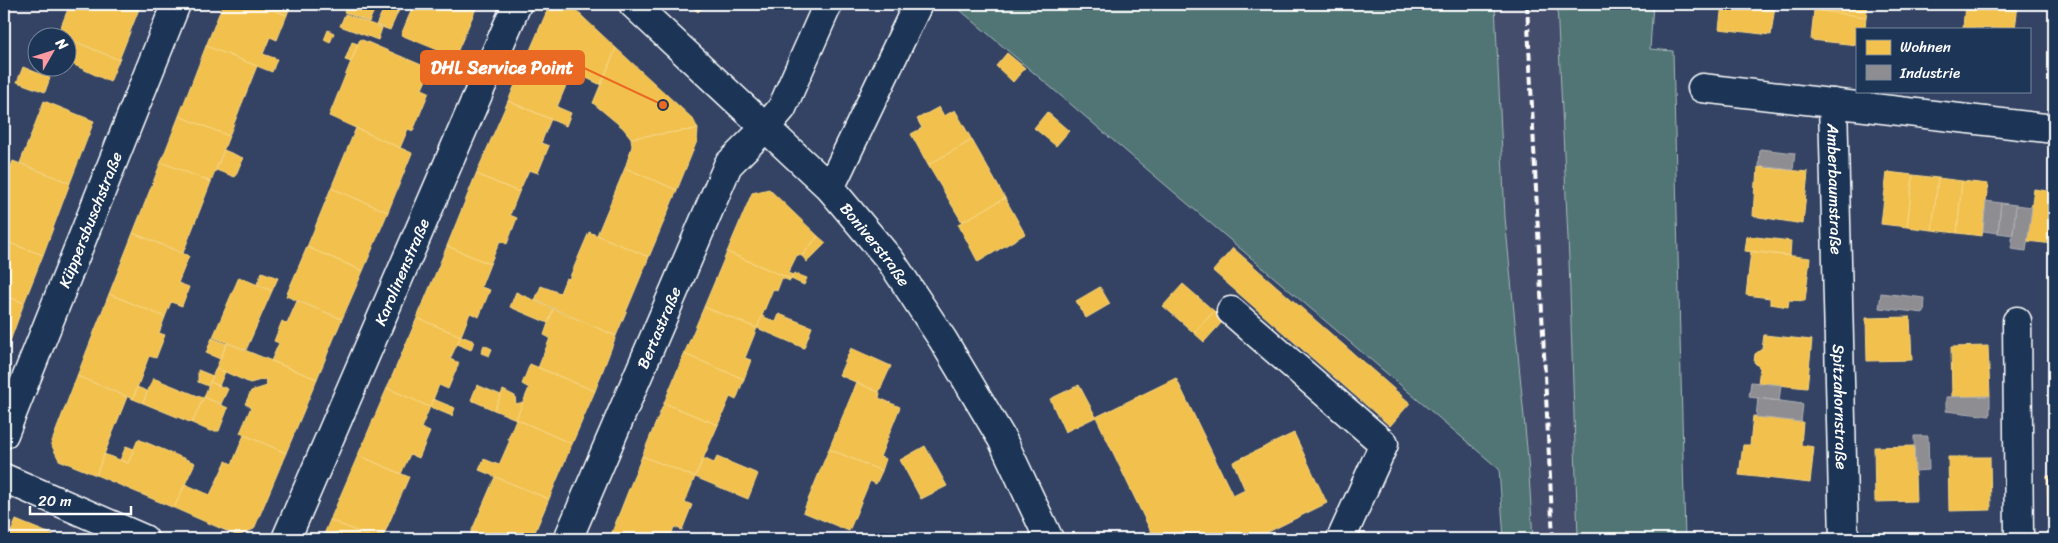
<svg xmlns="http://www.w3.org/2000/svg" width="2058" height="543" viewBox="0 0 2058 543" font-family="Sriracha,sans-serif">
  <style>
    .built { fill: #444d6d }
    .green { fill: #517474; stroke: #a8baba }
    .homes { fill: #f2c14e; stroke: #f6d483 }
    .industry { fill: #8d8d92; stroke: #afafb3 }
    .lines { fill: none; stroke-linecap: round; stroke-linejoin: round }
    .minor-casing { stroke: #fff; stroke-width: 31 }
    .minor { stroke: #1d3557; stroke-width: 28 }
    .rail { stroke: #fff; stroke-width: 4; stroke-dasharray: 8 4; stroke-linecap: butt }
    .labels { text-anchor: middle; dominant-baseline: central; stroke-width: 5; stroke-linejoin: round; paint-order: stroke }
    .street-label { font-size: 16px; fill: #fff; stroke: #1d3557 }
    .leader { fill: none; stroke: #ea6a24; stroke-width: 2 }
    .callout-dot { fill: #ea6a24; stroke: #1d3557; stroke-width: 2 }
    .callout { fill: #ea6a24; stroke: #ea6a24; stroke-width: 2 }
    .callout-label { font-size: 18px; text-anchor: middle; font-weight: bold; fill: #fff }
  </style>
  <rect width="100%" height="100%" fill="#344364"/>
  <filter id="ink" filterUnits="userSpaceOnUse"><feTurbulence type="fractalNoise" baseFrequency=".02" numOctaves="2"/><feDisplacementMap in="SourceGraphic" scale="10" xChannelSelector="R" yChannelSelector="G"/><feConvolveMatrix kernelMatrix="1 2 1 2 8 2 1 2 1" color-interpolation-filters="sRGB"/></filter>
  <g filter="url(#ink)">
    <path class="built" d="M1495 4H1557L1569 260 1578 539H1533L1528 459 1505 217Z"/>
    <path class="green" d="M953 4H1495L1505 217 1528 459 1533 539H1504L1499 469Z
      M1557 4H1653L1650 49 1673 51 1685 539H1578L1569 260Z"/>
    <path class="homes" d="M4 4 9 5 4 19Z
      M70 4H141L119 60 58 34Z
      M223 4H257L287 15 277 40 270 37 263 54 277 59 272 72 206 46Z
      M257 4H291L287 15Z
      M347 4H377L369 22 344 12Z
      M386 4 399 10 390 30 376 25Z
      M414 4H478L455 57 401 35Z
      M550 4H569L616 48 601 85 578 74 573 69 557 107 571 113 566 126 508 101Z
      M689 4H706L698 12Z
      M1722 4 1775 6 1771 35 1719 29Z
      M1815 4H1868L1866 17 1814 10Z
      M1965 4 2018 5 2015 29 1963 28Z
      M1814 10 1866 17 1865 29H1857V45L1811 40Z
      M345 14 382 28 378 40 340 26Z
      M328 30 334 33 330 43 324 40Z
      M54 31 58 34 65 38H52Z
      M68 39 119 60 110 82 68 62Z
      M360 39 431 69 422 89 429 92 413 131 408 129 400 148 329 116Z
      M352 42 358 44 351 62 345 60Z
      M206 46 257 66 229 136 179 116Z
      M616 48 693 119 698 129 631 138 623 128 593 103Z
      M1007 53 1025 68 1013 82 996 66Z
      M23 67 50 78 45 92 17 82Z
      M44 101 94 121 70 183 20 163Z
      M508 101 551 119 541 143 549 146 538 173 529 170 519 192 476 174Z
      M939 107 944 116 955 110 972 140 928 165 911 134 922 128 917 119Z
      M1047 112 1069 131 1056 146 1034 128Z
      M179 116 229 136 211 182 161 162Z
      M356 128 412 153 388 212 331 188Z
      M698 129 697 141 677 190 625 168 632 146 631 138Z
      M972 140 1005 198 962 222 928 165Z
      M224 150 243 158 235 177 216 170Z
      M13 161 70 183 43 255 4 241V177L6 178Z
      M161 162 211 182 183 253 133 233Z
      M1758 167 1808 172 1803 224 1753 216 1755 182H1757Z
      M625 168 677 190 649 257 597 235Z
      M1887 172 1913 175 1907 227 1881 224Z
      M476 174 519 192 510 215 517 218 507 244 500 241 490 264 447 246Z
      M1913 175 1938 178 1932 230 1907 227Z
      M1938 178 1962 181 1957 233 1932 230Z
      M1962 181 1988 184 1982 236 1957 233Z
      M331 188 388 212 363 271 307 247Z
      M769 189 818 236 802 256 797 255 788 273 793 275 791 279 727 252 752 193Z
      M2034 189 2054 192 2053 244 2027 241Z
      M1005 198 1025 234 978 262 958 224Z
      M589 232 649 257 616 336 535 300 541 286 560 293 566 278 569 279Z
      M133 233 189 256 178 283 189 287 182 306 171 302 165 317 109 294Z
      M818 236 826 243 807 262 802 256Z
      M1747 236 1791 241 1790 256 1745 251Z
      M4 241 43 255 24 303 4 295Z
      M447 246 490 264 481 287 490 290 479 317 470 313 461 336 417 318Z
      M307 247 363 271 342 319 286 296Z
      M1233 248 1410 403 1390 426 1213 271Z
      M1751 251 1810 258 1805 301 1789 300 1788 307 1770 304V298L1746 295Z
      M727 252 791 279 790 281 782 278 777 291 773 289 757 328 704 307Z
      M262 272 278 278 272 291 257 284Z
      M794 273 807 278 804 285 791 279Z
      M239 277 272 291 246 350 213 337Z
      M1183 284 1214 311 1194 333 1163 306Z
      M1100 287 1110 304 1086 318 1076 301Z
      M516 292 553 309 548 323 510 307Z
      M109 294 165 317 159 333 165 335 156 358 149 356 133 399 77 376Z
      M4 295 24 303 4 358Z
      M297 301 342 319 317 379 271 361 279 343 274 341 282 321 287 324Z
      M704 307 757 328 745 358 751 360 744 379 684 354Z
      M553 309 616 336 595 391 538 368 550 338 544 335Z
      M1214 311 1224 320 1204 342 1194 333Z
      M779 314 812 327 804 348 757 328 762 316 776 322Z
      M1910 317 1912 360 1867 361 1866 318Z
      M417 318 461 336 450 359 459 363 448 389 439 385 430 407 387 388Z
      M2049 333H2054V384H2050Z
      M1764 335 1812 340 1807 388 1758 383 1760 368 1754 362 1755 354 1762 349Z
      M461 336 474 341 471 350 457 344Z
      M212 338 227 344 220 359 206 353Z
      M227 343 317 379 286 453 240 433 251 407 245 404 251 391 267 386 265 379 250 383 216 368Z
      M484 345 492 349 489 356 481 353Z
      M1988 346 1990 396 1952 397 1951 347Z
      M851 348 891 366 879 392 839 375Z
      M684 354 744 379 736 400 730 397 718 425 664 403Z
      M530 364 595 391 572 444 516 419 529 388 522 384Z
      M216 368 225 372 219 386 210 382Z
      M198 370 213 376 208 386 198 382Z
      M77 376 127 397 96 475 59 460 51 444Z
      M153 378 203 398 192 423 143 403Z
      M1176 378 1233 496 1245 490 1233 462 1294 433 1327 503 1254 539H1142L1152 534 1096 417Z
      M210 382 228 389 221 404 204 397Z
      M857 382 880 393 879 398 900 407 880 457 886 459 882 471 829 449Z
      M477 385 501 395 494 410 471 400Z
      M1079 385 1096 417 1065 432 1050 399Z
      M137 387 147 391 143 403 133 399Z
      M387 388 430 407 421 428 430 432 419 458 410 454 401 474 358 455Z
      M503 390 515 396 516 404 523 402 516 419 494 410Z
      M204 397 228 408 219 431H210L192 423Z
      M433 399 455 408 452 416 430 407Z
      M664 403 718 425 695 477 642 456Z
      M1753 416 1803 422 1801 445 1814 447 1810 483 1739 475 1743 445H1750Z
      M516 419 572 444 549 499 479 470 484 459 499 465 510 440 508 439Z
      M244 435 286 453 254 529 238 536 174 508 185 484 210 495 226 461 232 464Z
      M138 439 195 463 174 508 96 475 104 454 128 463Z
      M126 446 134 449 128 463 120 460Z
      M925 446 947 486 921 499 900 460Z
      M1914 446 1916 501 1875 502 1874 447Z
      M829 449 882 471 876 484 870 481 849 531 803 512Z
      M358 455 409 477 382 539H375L330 520Z
      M642 456 695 477 685 502 692 505 682 530 674 527 670 539H629L612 532Z
      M717 457 758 474 748 499 695 477 703 458 714 463Z
      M1948 457H1990L1991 510 1949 511Z
      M2047 476H2054V520H2048Z
      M495 477 549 499 532 539H475L469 537Z
      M16 520 63 539H8Z
      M330 520 375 539H322Z
      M889 531 908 539H886Z
      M612 532 629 539H609Z"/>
    <path class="industry" d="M1760 149 1795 153 1793 170 1759 166Z
      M1986 201 2001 203 1998 233 1983 231Z
      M2001 203 2016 205 2013 235 1998 233Z
      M2016 205 2032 207 2026 251 2011 249Z
      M1881 293 1925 298 1924 313 1879 308Z
      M1751 382 1781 385 1779 401 1749 397Z
      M1990 396V416L1946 411V397Z
      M1758 398 1803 404 1801 422 1756 417Z
      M1914 436H1928L1929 470 1915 471Z"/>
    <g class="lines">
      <defs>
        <g id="minor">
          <path id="s1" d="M633 4 830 188 891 261 943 340 1002 439 1049 539"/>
          <path d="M1702 88 2054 129"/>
          <path id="s2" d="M1833 103 1844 539"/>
          <path d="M830 188 918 4"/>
          <path d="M1231 311 1384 444 1341 539"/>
          <path d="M2017 321 2019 539"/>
          <path id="s3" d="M4 434 176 4"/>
          <path d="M4 478 144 539"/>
          <path id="s4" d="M286 539 517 4"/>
          <path id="s5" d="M568 539 728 165 766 127 782 108 828 4"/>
        </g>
      </defs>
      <use href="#minor" class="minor-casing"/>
      <use href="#minor" class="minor"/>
      <path class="rail" d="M1527 4 1553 539"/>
    </g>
  </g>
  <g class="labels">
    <g class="street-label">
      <text stroke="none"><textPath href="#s2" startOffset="86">Amberbaumstraße</textPath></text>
      <text stroke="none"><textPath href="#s3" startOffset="231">Küppersbuschstraße</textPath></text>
      <text stroke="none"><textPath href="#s1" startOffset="342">Boniverstraße</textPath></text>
      <text stroke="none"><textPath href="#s4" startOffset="291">Karolinenstraße</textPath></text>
      <text stroke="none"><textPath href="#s5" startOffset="230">Bertastraße</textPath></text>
      <text stroke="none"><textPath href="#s2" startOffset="304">Spitzahornstraße</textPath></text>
    </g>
  </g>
  <path class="leader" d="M663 105L584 68"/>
  <circle class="callout-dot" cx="663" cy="105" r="5"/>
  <rect class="callout" x="421" y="51" width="163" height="33" rx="5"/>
  <g class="callout-label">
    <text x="502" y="74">DHL Service Point</text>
  </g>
  <rect width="2058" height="543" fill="none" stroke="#1d3557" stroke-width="20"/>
  <rect x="10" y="10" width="2038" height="523" fill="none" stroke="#fff" stroke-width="2" filter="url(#ink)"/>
  <rect x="1856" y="28" width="175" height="65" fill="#1d3557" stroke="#77869a"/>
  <rect x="1866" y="40" width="25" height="15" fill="#f2c14e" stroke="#77869a"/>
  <text x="1900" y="52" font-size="15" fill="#ffffff">Wohnen</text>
  <rect x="1866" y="65" width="25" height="15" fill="#8d8d92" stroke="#77869a"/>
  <text x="1900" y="78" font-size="15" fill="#ffffff">Industrie</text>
  <g transform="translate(52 52) rotate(51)"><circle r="24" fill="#1d3557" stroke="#77869a"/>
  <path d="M0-4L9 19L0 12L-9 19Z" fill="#ff9aa2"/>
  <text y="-8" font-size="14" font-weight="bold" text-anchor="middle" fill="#ffffff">N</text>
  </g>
  <path d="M30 506v8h101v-8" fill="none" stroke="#ffffff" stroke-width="2.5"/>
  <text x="38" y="506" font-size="15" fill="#ffffff" stroke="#1d3557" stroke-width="4" paint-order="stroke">20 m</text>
</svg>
